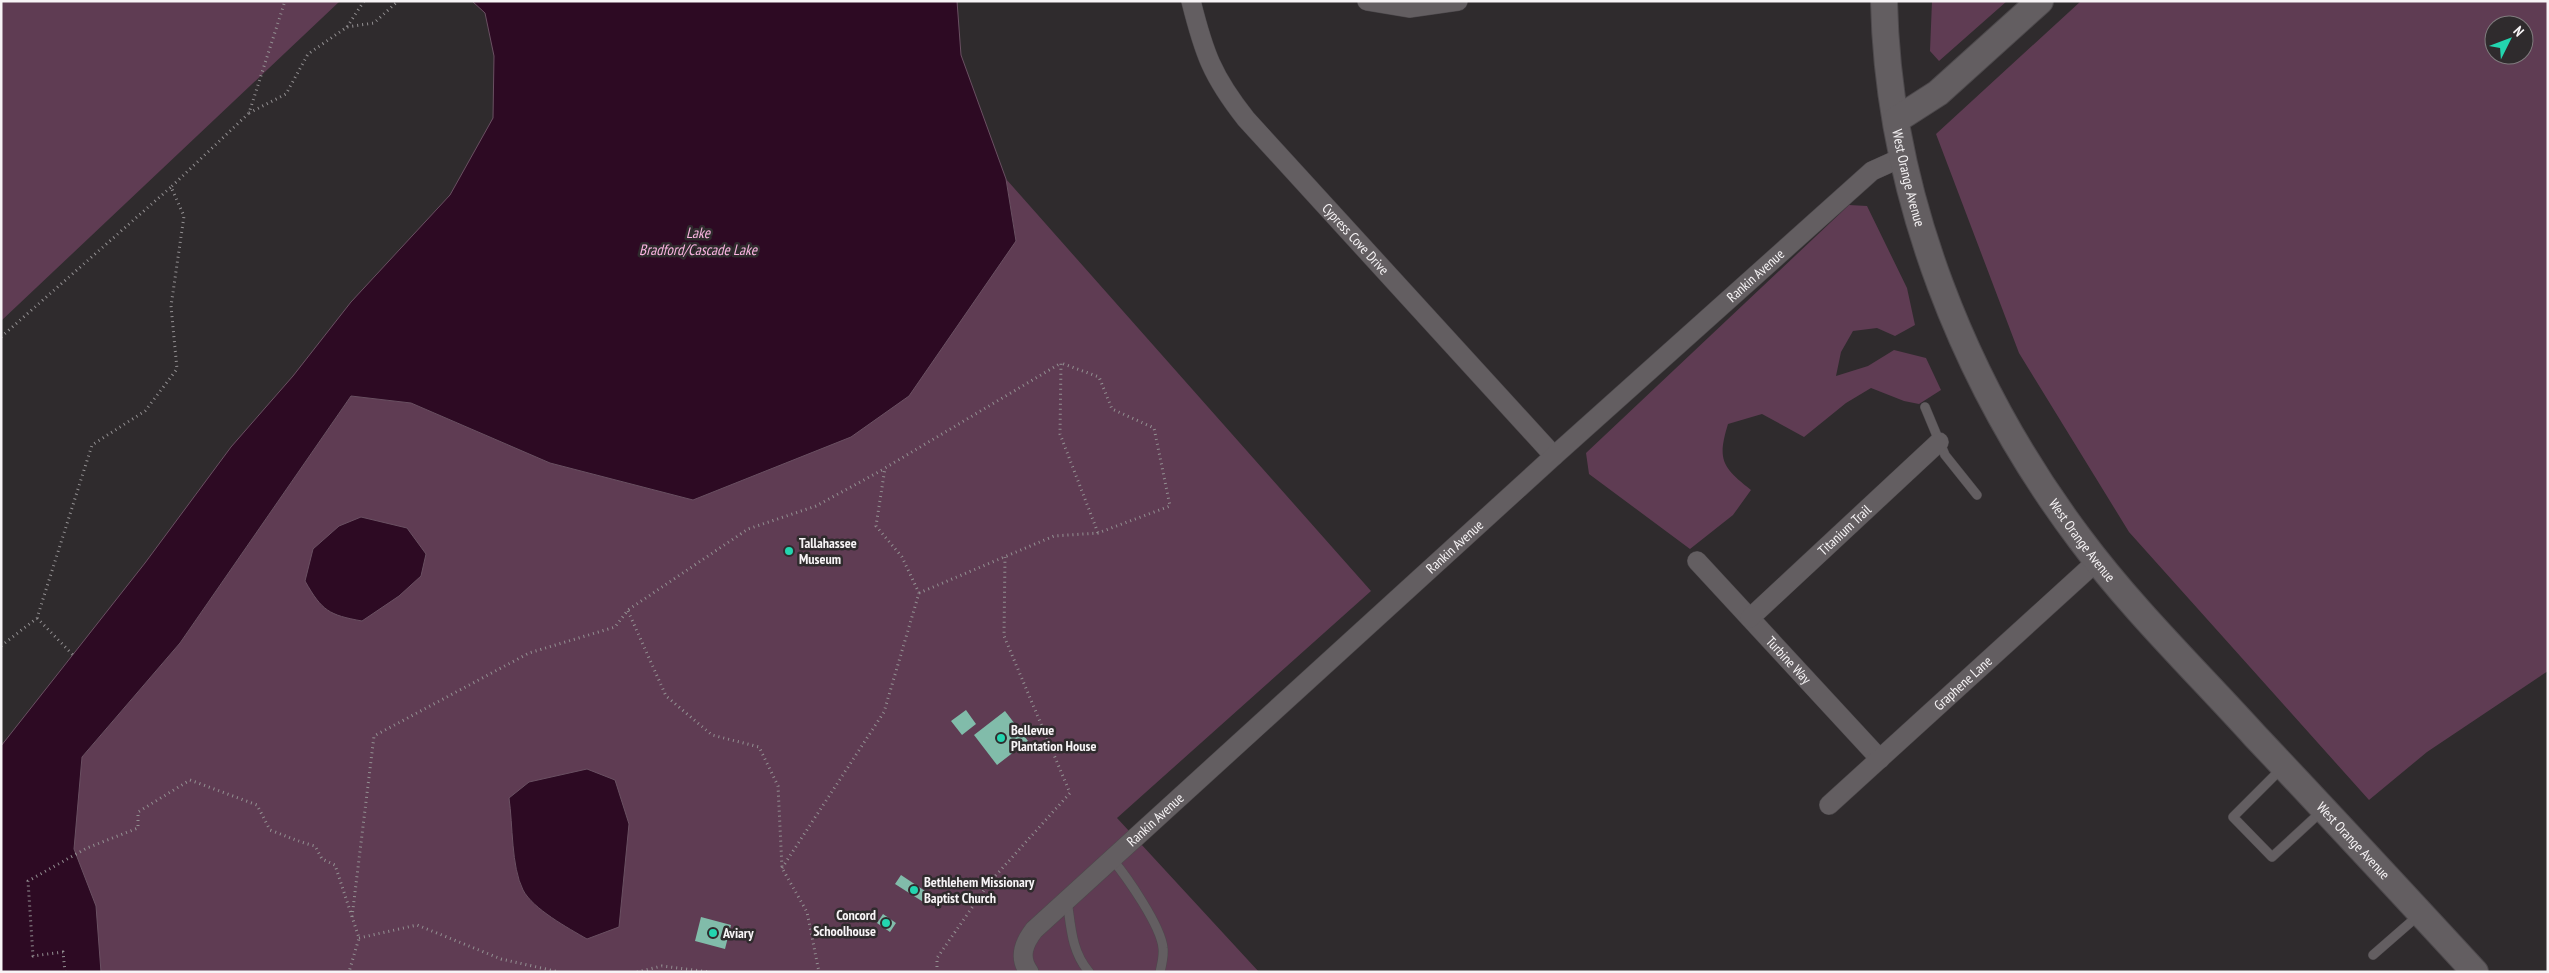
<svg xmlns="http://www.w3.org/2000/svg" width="2549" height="973" viewBox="0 0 2549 973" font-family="'PT Sans Narrow',sans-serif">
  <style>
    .green { fill: #5f3c53; fill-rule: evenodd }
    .water { fill: #2d0a23; stroke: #6a5062 }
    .building { fill: #81bcaa }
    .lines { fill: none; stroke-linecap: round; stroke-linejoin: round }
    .lane-casing { stroke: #4d494c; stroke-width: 10 }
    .street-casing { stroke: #4d494c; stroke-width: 20 }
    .secondary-casing { stroke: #4d494c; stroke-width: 28 }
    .path { stroke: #939092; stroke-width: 3; stroke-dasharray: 1 4; stroke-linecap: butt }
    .lane { stroke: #635e61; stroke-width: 9 }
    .street { stroke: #635e61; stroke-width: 19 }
    .secondary { stroke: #635e61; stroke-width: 26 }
    .poi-dot { fill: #23d5af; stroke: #2f2b2d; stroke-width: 2 }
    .labels { text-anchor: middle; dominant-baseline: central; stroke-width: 5; stroke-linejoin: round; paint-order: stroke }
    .street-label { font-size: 14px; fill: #f7f4f6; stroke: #2f2b2d }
    .poi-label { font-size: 14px; font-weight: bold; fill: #f7f4f6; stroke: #2f2b2d; text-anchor: start }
    .water-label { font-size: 15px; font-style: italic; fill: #f9b4e0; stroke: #2f2b2d }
  </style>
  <rect width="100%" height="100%" fill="#2f2b2d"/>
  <path class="green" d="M1 1H340L1 321Z
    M1932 1H2007L1939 61 1930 51Z
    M2081 1H2548V671L2427 752 2369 800 2129 532 2019 353 1936 134ZM2494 25H2524V55H2494Z
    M1006 179 1371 591 1117 818 1259 972H40L79 789 82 757 180 643 351 396 411 403 550 463 693 500 1016 241Z
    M1849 205 1867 206 1907 288 1915 325 1895 336 1877 328 1853 331 1841 352 1836 376 1868 366 1894 350 1926 358 1941 390 1919 404 1904 401 1871 388 1846 403 1804 437 1762 414 1728 424C1717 460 1722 467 1751 490L1733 515 1690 549 1589 474 1586 453Z"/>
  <path class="water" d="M472 1H957L961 55 1006 179 1016 241 909 396 851 437 693 500 550 463 411 403 351 396 180 643 82 757 74 849 96 906 101 972H1V746L145 563 231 447 293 376 351 302 450 195 493 118 494 56 485 13Z
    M361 517 407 528 426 554 421 576 399 596 362 621C329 615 322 611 305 581L313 549 339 526Z
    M587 769 615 780 629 824 619 927 587 939C568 928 533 909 523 890 511 866 513 825 509 798L529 782Z"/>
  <path class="building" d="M966 710 976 724 962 735 951 721Z
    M1005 711 1028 741 997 765 974 735Z
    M901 875 934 897 928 905 895 884Z
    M883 914 896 923 890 932 877 923Z
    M701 917 731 925 725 949 695 941Z"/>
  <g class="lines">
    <defs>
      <path id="lane" d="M1925 407 1945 455 1977 495
        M2282 768 2233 817 2272 857 2323 810
        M1112 859C1127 877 1161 926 1163 948 1164 956 1162 964 1160 972
        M1067 900C1071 926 1071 951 1089 972
        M2373 955 2420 914"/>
      <g id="street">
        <path id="s1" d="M1191 1C1204 53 1212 76 1246 119L1554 456"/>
        <path d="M1367 1 1409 8 1458 1"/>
        <path id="s2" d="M1697 561 1880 759"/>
        <path id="s3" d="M1750 618 1939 442"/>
        <path id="s4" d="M1829 805 2097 561"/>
        <path id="s5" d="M1029 972C1018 957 1024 943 1034 930L1554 456 1872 171 1903 157"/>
      </g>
      <g id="secondary">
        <path id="s6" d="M1884 1C1888 194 1965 386 2080 539 2132 609 2196 671 2255 736 2329 814 2402 893 2475 972"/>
        <path d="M1896 120 1938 93 2040 1"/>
      </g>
    </defs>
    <use href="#lane" class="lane-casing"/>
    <use href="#street" class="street-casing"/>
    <use href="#secondary" class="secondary-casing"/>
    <path class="path" d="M347 27 364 1
      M249 113 286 94 308 54 347 27 374 23 398 1
      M1 337 171 187
      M919 593 1054 536 1098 533 1170 506 1154 428 1112 409 1099 377 1061 363
      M628 611 666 696 712 735 759 747 778 786 782 868 807 912 819 972
      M37 618 73 655
      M1 646 37 618 92 445 145 411 177 369 171 306 184 216 171 187 249 113 285 1
      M782 868 884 712 919 593 902 557 876 526 885 468 1061 363 1060 434 1098 533
      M352 917 374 736 529 653 615 627 628 610 748 529 816 506 884 469
      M359 938 417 925 501 959 559 972
      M65 972 63 952 33 956 28 881 87 848 138 828V812L190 780 257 805 270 830C286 836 299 842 315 846L322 859 335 865 359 938 349 972
      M637 972 662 966 709 972
      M937 972V958L989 883 1070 793 1004 636 1005 557"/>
    <use href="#lane" class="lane"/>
    <use href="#street" class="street"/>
    <use href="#secondary" class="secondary"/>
  </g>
  <g class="poi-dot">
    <circle cx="789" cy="551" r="5"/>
    <circle cx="1001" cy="738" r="5"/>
    <circle cx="914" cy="890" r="5"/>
    <circle cx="886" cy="923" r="5"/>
    <circle cx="713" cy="933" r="5"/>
  </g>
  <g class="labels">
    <g class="street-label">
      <text stroke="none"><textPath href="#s6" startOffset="179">West Orange Avenue</textPath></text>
      <text stroke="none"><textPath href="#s1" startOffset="294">Cypress Cove Drive</textPath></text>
      <text stroke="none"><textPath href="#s5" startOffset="1020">Rankin Avenue</textPath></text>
      <text stroke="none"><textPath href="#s3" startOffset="129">Titanium Trail</textPath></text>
      <text stroke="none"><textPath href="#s6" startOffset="584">West Orange Avenue</textPath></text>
      <text stroke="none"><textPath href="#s5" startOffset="615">Rankin Avenue</textPath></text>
      <text stroke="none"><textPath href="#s2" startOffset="135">Turbine Way</textPath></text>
      <text stroke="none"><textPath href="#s4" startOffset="181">Graphene Lane</textPath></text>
      <text stroke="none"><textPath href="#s5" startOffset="210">Rankin Avenue</textPath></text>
      <text stroke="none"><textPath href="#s6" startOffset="989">West Orange Avenue</textPath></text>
    </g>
    <g class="poi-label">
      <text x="799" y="543">Tallahassee<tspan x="799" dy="16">Museum</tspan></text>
      <text x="1011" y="730">Bellevue<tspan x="1011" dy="16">Plantation House</tspan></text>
      <text x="924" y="882">Bethlehem Missionary<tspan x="924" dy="16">Baptist Church</tspan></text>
      <text x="876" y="915" text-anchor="end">Concord<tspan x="876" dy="16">Schoolhouse</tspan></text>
      <text x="723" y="933">Aviary</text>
    </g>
    <g class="water-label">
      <text x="698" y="232">Lake<tspan x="698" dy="17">Bradford/Cascade Lake</tspan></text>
    </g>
  </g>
  <rect width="2549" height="973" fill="none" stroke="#f7f4f6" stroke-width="5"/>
  <g transform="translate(2509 40) rotate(48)"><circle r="24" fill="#2f2b2d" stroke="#7f7b7d"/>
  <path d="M0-4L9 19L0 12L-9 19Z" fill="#23d5af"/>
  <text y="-8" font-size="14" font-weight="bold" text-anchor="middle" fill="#f7f4f6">N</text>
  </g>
</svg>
